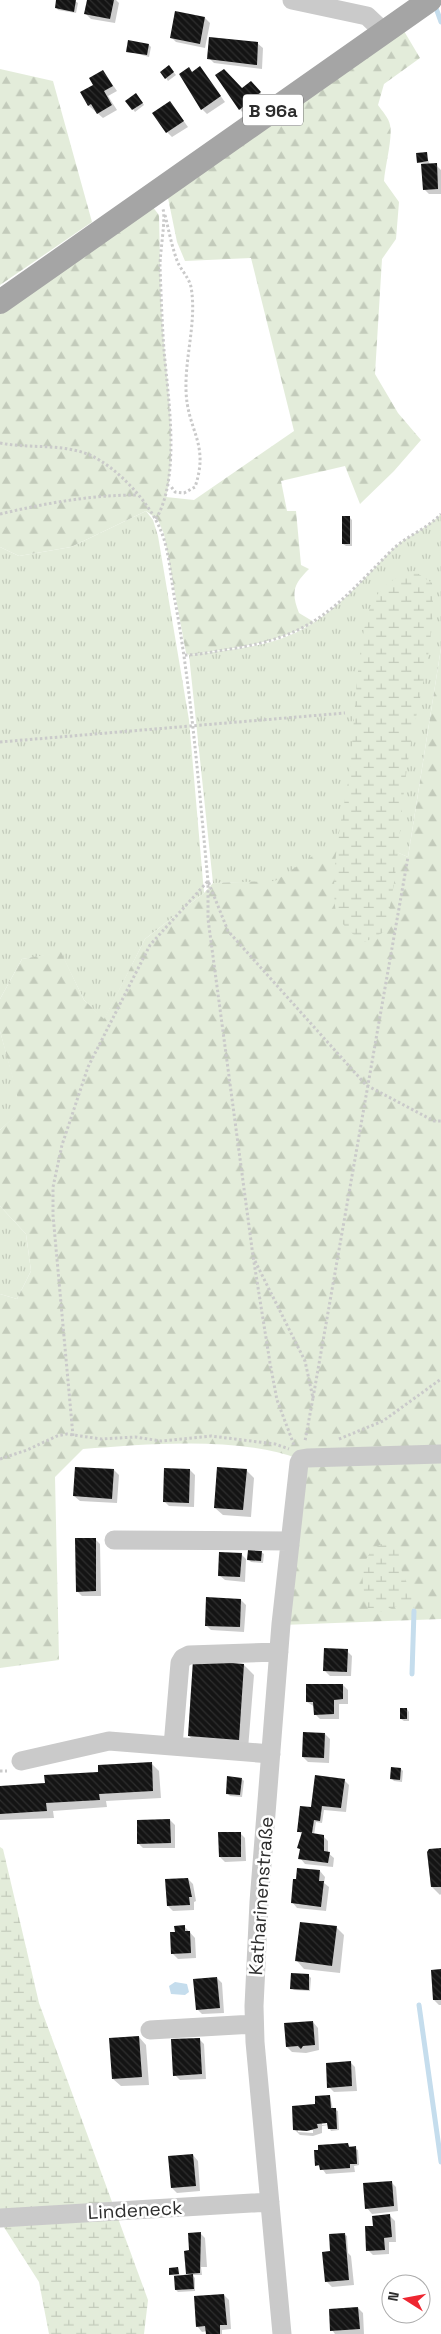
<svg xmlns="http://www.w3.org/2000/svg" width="441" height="2334" viewBox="0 0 441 2334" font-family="'Space Grotesk',sans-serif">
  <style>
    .grass { fill: url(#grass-tufts) }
    .forest { fill: url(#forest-firs) }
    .wetland { fill: url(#wetland-marsh) }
    .water { fill: #c5dded }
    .shadow { fill: #0003; fill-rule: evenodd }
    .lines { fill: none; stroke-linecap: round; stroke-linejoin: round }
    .stream { stroke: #c5dded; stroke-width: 5 }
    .building { fill: url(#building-back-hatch) }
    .path { stroke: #cacaca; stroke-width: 3; stroke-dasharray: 2.5 2.5; stroke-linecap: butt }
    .minor { stroke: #cacaca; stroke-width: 19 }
    .major { stroke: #a5a5a5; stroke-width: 24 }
    .labels { text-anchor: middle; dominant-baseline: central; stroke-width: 5; stroke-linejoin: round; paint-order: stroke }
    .shield { fill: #fff; stroke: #6c6c6c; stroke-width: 1 }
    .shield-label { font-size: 18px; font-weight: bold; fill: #2d2d2d }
    .street-label { font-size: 19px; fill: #2d2d2d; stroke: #fff }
  </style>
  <defs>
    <pattern id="grass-tufts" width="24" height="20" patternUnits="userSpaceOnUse" patternTransform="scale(1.25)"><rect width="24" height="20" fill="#e3ecda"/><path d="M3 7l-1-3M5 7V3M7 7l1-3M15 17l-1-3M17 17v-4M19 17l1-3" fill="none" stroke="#c3cbbb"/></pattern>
    <pattern id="forest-firs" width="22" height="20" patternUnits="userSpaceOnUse" patternTransform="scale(1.25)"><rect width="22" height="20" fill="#e3ecda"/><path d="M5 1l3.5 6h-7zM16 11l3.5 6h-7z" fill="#c3cbbb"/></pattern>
    <pattern id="wetland-marsh" width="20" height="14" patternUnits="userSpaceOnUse" patternTransform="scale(1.25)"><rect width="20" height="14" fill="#e3ecda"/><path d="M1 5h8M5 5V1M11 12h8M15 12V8" fill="none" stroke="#c3cbbb"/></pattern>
    <pattern id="building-back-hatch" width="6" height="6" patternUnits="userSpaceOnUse" patternTransform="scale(1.25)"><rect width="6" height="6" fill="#141414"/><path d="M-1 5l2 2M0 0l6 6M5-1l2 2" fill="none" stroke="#2e2e2e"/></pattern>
  </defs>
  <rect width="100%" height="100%" fill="#fff"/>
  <path class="grass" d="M146 511 153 520 158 536 189 720 204 893 145 939 104 1020 84 1000 61 953 22 959 0 999V547L19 556 71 547Z
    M441 514V648L408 857 350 832 275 882 213 883 189 655C225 650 265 648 297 632 336 613 362 580 392 550 406 536 427 529 441 514Z
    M0 1031 22 1110 0 1130Z
    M0 1206 26 1234 31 1271 17 1299 0 1294Z"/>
  <path class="forest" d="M401 26 420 58 384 84 378 105C382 111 389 118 390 125 393 137 385 166 384 181L399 202 396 239 382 259 375 374 398 413 421 440 394 471 360 504 345 466 281 481 287 511H296L301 565 309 569C293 585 291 592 299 613L314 622C275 644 233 648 189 655L186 653 164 534 158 520 146 511 71 547 19 556 0 547V307L152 206 159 215C160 255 160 294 163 333 167 381 177 451 166 497L194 500 294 431 251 258 185 261 177 242 167 193Z
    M0 69 53 81 92 222 0 285Z
    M441 648V1619L282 1625 299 1459C238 1436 148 1444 83 1449L55 1477 59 1660 0 1668V1294L17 1299 31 1271 26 1234 0 1206V1130L21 1110 0 1031V999L22 959 61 952 84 1000 104 1019 145 939 204 893 213 883 275 881 350 831 408 857Z"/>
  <path class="wetland" d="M414 571 432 583C437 640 418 699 409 755 399 814 400 874 384 932L365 942C352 935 337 922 335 906 330 856 346 807 351 759 355 724 357 624 375 598 384 584 398 575 414 571Z
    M388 1542 394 1545 400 1552C397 1580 416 1585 414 1611 402 1593 383 1622 367 1607 360 1583 358 1549 388 1542Z
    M0 1847 3 1849 39 2003 148 2300 144 2334H49L39 2282 0 2221Z"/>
  <path class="water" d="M175 1982 187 1984 189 1992 185 1995 171 1994 169 1986Z"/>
  <path class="shadow" d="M58 0 75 1 78 3 76 13 58 10 56 7Z
    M89 0H116L119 3 115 23 91 19 86 14Z
    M205 18 210 23 205 48 176 42 171 37Z
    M257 43 263 48 262 69 214 63 209 58Z
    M149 45 151 47 149 57 128 51Z
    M200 68 225 102 207 114 202 109 189 69 193 73Z
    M171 69 176 75 168 81 166 78Z
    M103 71 117 91 108 96 117 110 103 118 89 106 82 93 95 85Z
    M217 76 242 90 253 85 262 95 242 112Z
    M138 97 144 105 135 112 127 101Z
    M170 102 188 127 172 137 167 132Z
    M426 154 430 165H436L441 170V194H429L424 189 423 164 418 162Z
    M350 518 352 520V546H346L343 544Z
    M114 1470 119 1475 117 1503 80 1501 74 1496Z
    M190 1470 195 1475 194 1507 169 1506 164 1501Z
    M246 1470 254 1478 251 1517 223 1515 215 1508Z
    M95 1539 100 1544 101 1596H82L77 1591Z
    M261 1552 264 1554 263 1563 251 1562 249 1560Z
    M241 1554 246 1559 245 1582 225 1580 219 1575Z
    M241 1600 246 1605 244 1632 211 1630 206 1625Z
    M347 1651 352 1656 351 1676H330L325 1671Z
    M244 1665 254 1675 248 1749 199 1746 189 1736Z
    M343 1685 348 1690V1704H339V1719H320L315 1714V1707L307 1702Z
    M407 1709 409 1712V1721H404L401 1719Z
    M325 1734 330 1739 329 1763 308 1762 303 1757Z
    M151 1763 159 1771 161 1798 106 1801 107 1807 53 1811 54 1818 0 1820V1787L46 1784Z
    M401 1769 403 1771 402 1782 394 1781 392 1779Z
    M242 1779 244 1781 242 1797 230 1796 227 1793Z
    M344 1780 349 1785 346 1812 324 1810 322 1823 316 1822 314 1835 323 1836 328 1841V1853L334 1858 333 1867 305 1864 300 1858 301 1850 298 1848 302 1834 298 1831 301 1807H316Z
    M170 1820 175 1825V1848H143L138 1843Z
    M240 1833 245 1838 246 1861 225 1862 220 1857Z
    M441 1849V1894L440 1895 432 1887Z
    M320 1871 325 1877 324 1883 329 1887 326 1911 297 1908 292 1902Z
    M188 1879 193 1884 196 1901 194 1902V1910L173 1911 168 1906Z
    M184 1926 195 1938 196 1958 178 1959 173 1954 176 1933Z
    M336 1927 344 1935 340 1973 304 1969 297 1961Z
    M441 1971V2005H439L434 2000Z
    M309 1976 311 1978 310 1991 294 1990 291 1988Z
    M217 1978 222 1983 224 2013 202 2014 197 2009Z
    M313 2022 318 2028 319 2050 306 2053 292 2052 287 2047Z
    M139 2037 146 2045 149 2085 121 2086 113 2079Z
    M199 2039 204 2044 206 2079 180 2080 175 2075Z
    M350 2062 355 2067 357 2091 334 2092 329 2087Z
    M330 2096 333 2109 338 2111 339 2130 331 2131 328 2125 322 2126V2133L313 2136 300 2135 295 2130 317 2105ZM333 2122V2124L322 2125V2123ZM298 2129 313 2130V2133L298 2132Z
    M348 2145 358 2150 359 2165 354 2166 355 2172 326 2174 321 2167 316 2165 318 2151Z
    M193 2155 198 2161 200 2191 177 2193 172 2188Z
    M391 2182 396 2187 398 2211 372 2214 367 2208Z
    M390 2216 395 2221 396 2242H389V2254L373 2255 368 2250 374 2227Z
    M200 2233 205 2238 207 2267H201L202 2275H192L195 2278V2291L178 2292 176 2290 175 2276 170 2274 178 2268 180 2277 190 2276 187 2273 190 2252Z
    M344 2234 347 2236 348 2253 351 2256 354 2285 332 2287 327 2282 332 2252Z
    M224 2295 229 2300 231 2329 222 2330V2334H207V2331L202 2332 197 2326Z
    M358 2308 363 2313 364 2334H335L332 2330Z"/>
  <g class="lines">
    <path class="stream" d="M436 8 441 22
      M412 1674 414 1611
      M419 2005 441 2162"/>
  </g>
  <path class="building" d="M56 0H76L74 12 55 8Z
    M87 0H114L110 19 84 14Z
    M175 11 205 17 200 44 170 38Z
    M209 37 258 42 257 65 207 59Z
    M128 40 149 44 147 55 126 52Z
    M169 65 174 72 165 79 160 72Z
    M200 66 221 96 201 110 179 74 189 67 192 72Z
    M224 69 242 88 251 81 261 92 239 110 215 75Z
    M103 70 113 86 104 91 112 105 97 114 91 104 88 106 80 92 93 85 89 78Z
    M136 93 143 103 132 110 125 101Z
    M170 101 184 121 166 133 152 113Z
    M427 152 428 161 417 163 416 153Z
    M437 163 438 189 423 190 421 164Z
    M342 516H350V544H342Z
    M75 1467 114 1469 112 1499 73 1496Z
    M217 1467 247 1469 243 1510 214 1508Z
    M164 1468 190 1469 189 1503 163 1502Z
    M75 1538H96V1591L76 1592Z
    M248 1550 262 1551 261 1561 247 1560Z
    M219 1552 242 1553 240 1577 218 1576Z
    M206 1597 241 1599 240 1627 205 1626Z
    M324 1648 348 1649 347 1672 323 1671Z
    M193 1660 244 1664 239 1740 188 1736Z
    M306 1684H343V1699L334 1700V1714L314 1715 313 1702H306Z
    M400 1708H407V1719H400Z
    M303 1732 325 1733 324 1758 302 1757Z
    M152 1762 153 1791 99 1794 100 1800 46 1803 47 1811 0 1814V1786L45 1783 44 1775 98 1772V1765Z
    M391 1767 401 1768 400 1780 390 1779Z
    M315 1775 345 1779 341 1808 322 1806 320 1821 314 1820 312 1833 324 1835V1851L330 1852 328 1863 298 1859 300 1849 297 1848 302 1832H297L300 1806 311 1807Z
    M227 1776 242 1778 240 1795 226 1794Z
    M170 1819 171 1843 137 1844V1820Z
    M218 1832H241V1857H219Z
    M441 1848V1887H431L427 1852 429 1849Z
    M297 1868 320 1870 319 1881H324L321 1907 291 1903 293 1879H296Z
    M188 1878 192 1897H189L190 1905 167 1906 165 1879Z
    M300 1922 337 1926 332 1966 295 1961Z
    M185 1925V1931H190L191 1953 171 1954 170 1932H175L174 1926Z
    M441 1969V2000H433L431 1970Z
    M291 1973 309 1974V1990L290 1989Z
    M217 1977 220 2008 196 2010 193 1979Z
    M313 2021 315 2045 303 2046 301 2049 298 2046 286 2047 284 2023Z
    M139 2036 142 2077 112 2079 109 2038Z
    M200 2038 202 2074 173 2076 171 2039Z
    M351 2061 352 2086 327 2088 326 2063Z
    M330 2095 331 2108H336L337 2129H328L327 2123 317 2124 318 2128 307 2131 293 2130 292 2106 315 2104V2096Z
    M348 2143 349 2147 356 2146 357 2164H350V2168L320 2170 319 2165 315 2166 314 2150H318V2145Z
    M193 2154 196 2186 171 2188 168 2156Z
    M392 2181 394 2206 365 2209 363 2183Z
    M390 2214 392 2237 384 2238 385 2250 366 2251 365 2226H373L372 2216Z
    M201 2232 200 2273 186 2274 184 2251 189 2250 188 2233Z
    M345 2233 349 2280 325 2282 322 2252 330 2251 329 2234Z
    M178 2267 179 2274 169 2275V2268Z
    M193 2274 194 2289 175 2290 174 2276Z
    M224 2294 227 2325H220V2334H206L205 2326 196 2327 194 2296Z
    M358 2307 360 2329 330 2331 329 2309Z"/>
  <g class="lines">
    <path class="path" d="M165 215C169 231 172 248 178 263 182 271 189 278 191 287 197 320 185 356 186 390 187 431 210 443 195 487L184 493 175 492 170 485
      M0 443C30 449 61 443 90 455 118 468 150 503 161 531 170 552 171 583 176 606 192 697 199 789 208 881V919L253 1256 270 1363 277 1400 294 1445
      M0 514C47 503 90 495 138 495
      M156 519C181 476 168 398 164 350 162 322 161 294 160 266 160 251 166 219 163 209
      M185 655C200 655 215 651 230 649 315 636 335 607 392 550 406 536 427 529 441 514
      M0 742 345 713
      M255 1261 305 1361 313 1398 305 1441
      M313 1398 408 857
      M73 1436 53 1215V1187L62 1145 88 1067 150 945 208 881 228 931 366 1085 434 1121H441
      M339 1439 383 1421 441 1379
      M0 1459 27 1450 57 1436 67 1434 101 1439 135 1437 161 1441 211 1436 275 1444 289 1449
      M0 1771H7"/>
    <path class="minor" d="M292 0 367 16 384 32
      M114 1540 290 1541
      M173 1746 180 1663 183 1658 189 1655 279 1652
      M21 1761 109 1741 271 1754
      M150 2030 254 2024
      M0 2218 270 2202
      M282 2334 255 2042 254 2006 259 1902 281 1624 299 1463 301 1459 307 1458 441 1454"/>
    <path class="major" d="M0 302 430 0"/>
  </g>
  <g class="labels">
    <rect class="shield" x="243" y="94.5" width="60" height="31" rx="4"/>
    <g class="shield-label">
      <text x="273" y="110">B 96a</text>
    </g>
    <g class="street-label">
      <text transform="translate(261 1896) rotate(-86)">Katharinenstraße</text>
      <text transform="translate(135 2210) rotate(-3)">Lindeneck</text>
    </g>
  </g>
  <g transform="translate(406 2299) rotate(281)"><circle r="24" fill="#ffffff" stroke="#ababab"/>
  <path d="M0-4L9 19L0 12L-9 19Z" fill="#ee2631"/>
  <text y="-8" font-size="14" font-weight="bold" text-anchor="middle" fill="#2d2d2d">N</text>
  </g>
</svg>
